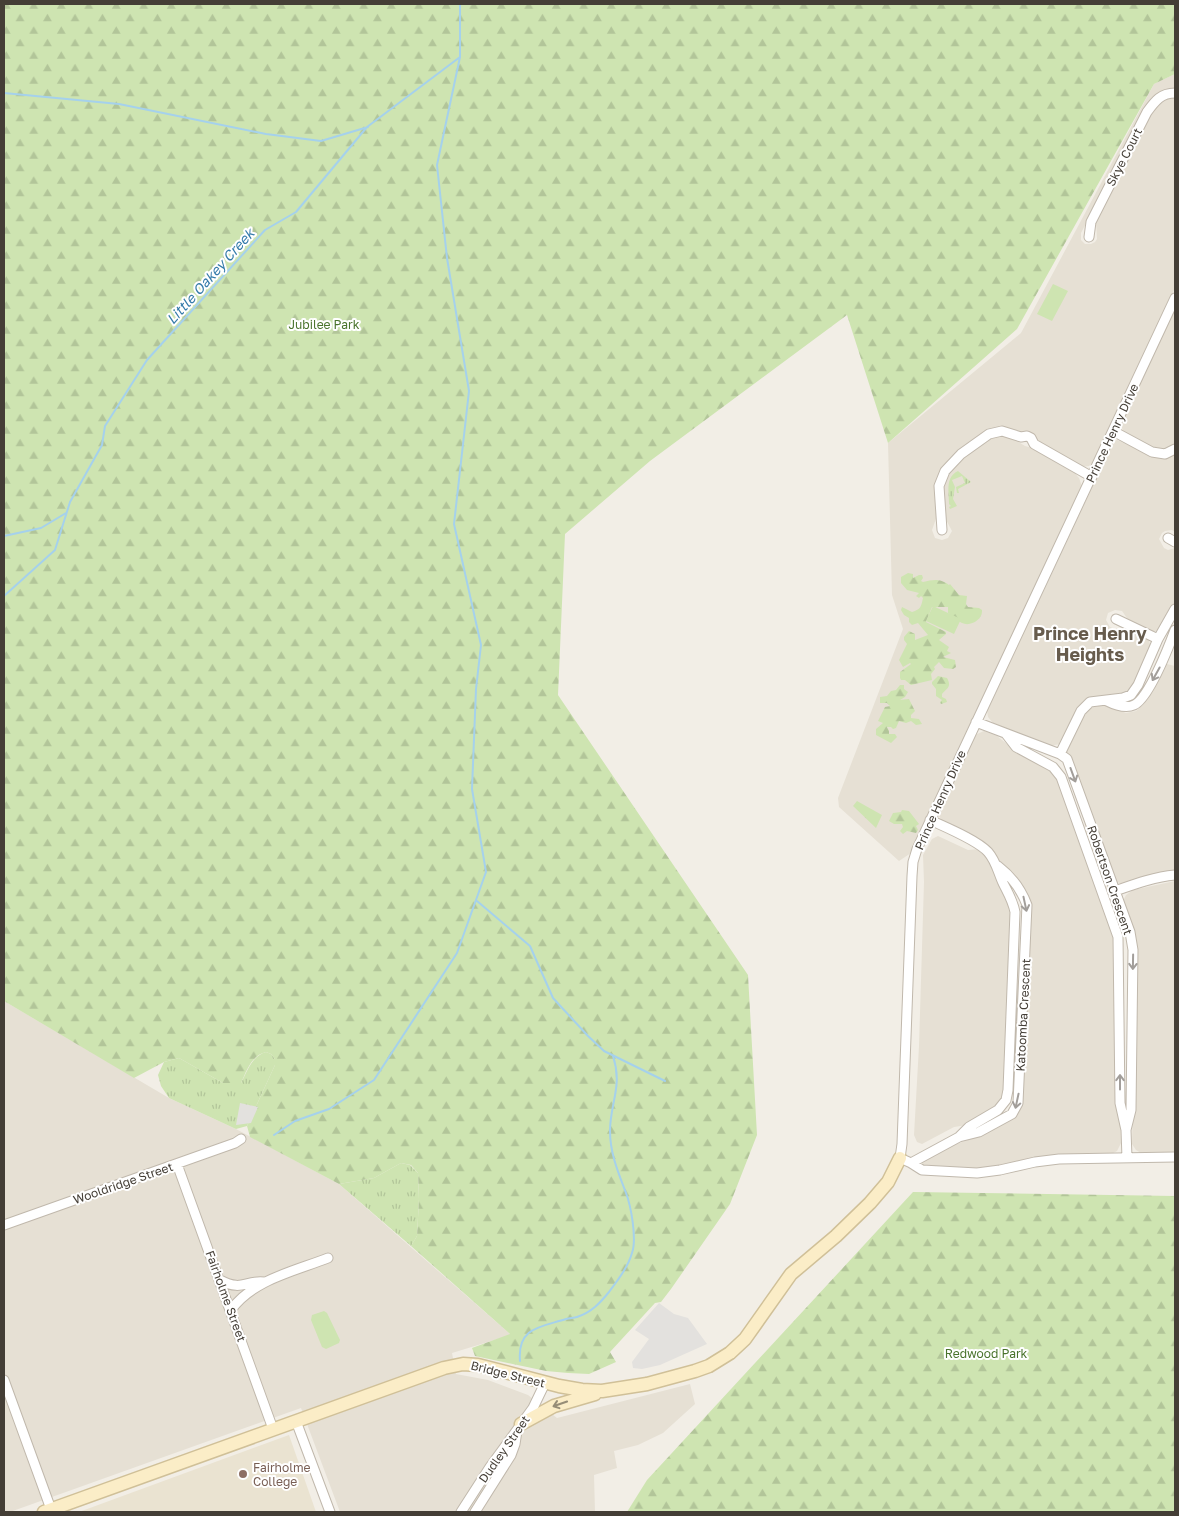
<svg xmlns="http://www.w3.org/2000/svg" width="1179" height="1516" viewBox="0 0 1179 1516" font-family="'Golos Text',sans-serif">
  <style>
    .residential { fill: #e6e0d4 }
    .education { fill: #eae3d1 }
    .grass { fill: url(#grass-tufts) }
    .forest { fill: url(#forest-firs) }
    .pitch { fill: #cee4b1 }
    .parking { fill: #e3e1de }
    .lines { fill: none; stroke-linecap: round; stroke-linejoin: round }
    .stream { stroke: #a5d1ec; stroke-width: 2 }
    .street-casing { stroke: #c0b8ac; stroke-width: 11 }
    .secondary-casing { stroke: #d0c098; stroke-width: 15 }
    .street { stroke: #fff; stroke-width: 9 }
    .secondary { stroke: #fbedc7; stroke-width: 12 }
    .oneway { stroke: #a29e9a }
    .oneway2 { stroke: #968d77 }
    .education-dot { fill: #8d6e63; stroke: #fff; stroke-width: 2 }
    .labels { text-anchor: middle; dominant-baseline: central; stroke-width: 4; stroke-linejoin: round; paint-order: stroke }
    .street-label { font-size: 12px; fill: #443e36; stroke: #fff }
    .park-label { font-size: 12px; fill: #49732c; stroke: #fff }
    .education-label { font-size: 12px; fill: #785e54; stroke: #fff; text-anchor: start }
    .water-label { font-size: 14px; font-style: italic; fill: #357baa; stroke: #fff }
    .district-label { font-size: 18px; font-weight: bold; fill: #675c4d; stroke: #fff }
  </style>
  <defs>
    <pattern id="grass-tufts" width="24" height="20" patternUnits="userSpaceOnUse" patternTransform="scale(1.25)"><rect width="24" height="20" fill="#cee4b1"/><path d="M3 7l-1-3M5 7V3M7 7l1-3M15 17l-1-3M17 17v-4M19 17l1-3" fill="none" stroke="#b2c599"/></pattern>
    <pattern id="forest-firs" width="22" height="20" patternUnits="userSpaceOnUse" patternTransform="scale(1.25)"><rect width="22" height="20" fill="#cee4b1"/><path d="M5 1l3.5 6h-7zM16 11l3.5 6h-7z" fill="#b2c599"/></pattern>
  </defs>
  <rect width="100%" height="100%" fill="#f2eee6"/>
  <path class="residential" d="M1175 74V89L1163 91 1155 95 1146 107 1081 233V240L1085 244H1091L1095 242 1097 239 1096 221 1154 107 1161 100 1175 97V288L1093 462 1089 466 1081 467 1027 434 1005 429H996L987 432 967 445 946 465 937 479V516L932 530 935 538 942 540 948 538 952 531 945 518 944 511 943 486 946 476 965 455 988 438 996 436H1006L1012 438 1025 446 1033 448 1060 462 1074 472 1079 478 1082 486 918 835 911 853 899 861 839 807 838 798 903 629 892 595 888 443 1021 333 1154 84Z
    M1175 309V447L1160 451 1124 433 1122 428V422Z
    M1117 440 1158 458 1175 455V532L1172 530 1165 531 1162 533 1159 539 1164 548 1168 550 1175 548V602L1161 628 1156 631H1151L1129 621 1122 611 1115 610 1108 613 1106 620 1110 627 1115 629 1126 628 1148 639 1151 646 1131 690 1125 695 1095 698 1060 744 1050 746 993 723 988 717 987 711 1109 451V447L1112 442Z
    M1167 664 1175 666V872L1123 884 1119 883 1116 881 1066 753 1086 711 1093 707 1106 705 1126 713 1136 711 1143 704 1156 680 1165 665Z
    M984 731 997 736 1012 748 1047 766 1057 776 1114 933 1121 1143 1117 1151 1111 1154 984 1169 925 1166 921 1163V1161L956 1144 977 1137 1021 1104 1023 1099 1030 910 988 845 944 824 939 816V813L972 740 977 734Z
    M938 836 968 850 981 849 986 854 1011 905 1006 1086 1001 1104 967 1125 954 1127 922 1144 917 1142 914 1135 919 1046 924 882 923 855 932 839Z
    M1175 881V1152L1141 1153 1136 1150 1132 1144 1136 966 1123 901 1126 895 1133 890Z
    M4 1001 169 1098 236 1129 339 1184 511 1335 452 1353 456 1374 488 1380 528 1395 557 1418 690 1384 695 1404 663 1433 638 1445 614 1451 617 1468 594 1475 595 1512H340L301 1408 10 1512H4Z"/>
  <path class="education" d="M289 1435 316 1512H79Z"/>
  <path class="grass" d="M958 471 971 482 958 489 959 493H957L956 487 965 483 962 476 952 480 955 487 953 499 957 506 950 509 949 507 951 506 949 504C949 492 945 477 958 471Z
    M857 801 882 815 876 828 853 806Z
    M266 1052 271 1054 275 1059V1065L247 1126 236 1129 169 1098 161 1086 158 1075 164 1062 179 1058 223 1083H241C248 1070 252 1056 266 1052Z
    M401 1163 410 1165 418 1173 419 1199 417 1236 411 1246 339 1184 374 1178Z"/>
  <path class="forest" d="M4 4H1175V74L1154 84 1017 329 888 443 847 315 650 461 565 534 558 695 748 975 757 1135 730 1204 671 1289 661 1302 655 1303 610 1352 616 1362 589 1374 568 1373 546 1371 475 1356 472 1348 510 1334 411 1246 417 1236 419 1199 418 1173 411 1165 401 1163 374 1178 339 1184 250 1137 247 1126 275 1065V1059L271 1054 266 1052C251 1056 247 1070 241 1083H223L179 1058 164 1062 134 1078 4 1001Z
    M908 573 913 574V578L919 575H922L923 578 921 581 923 582C933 580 939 578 949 585L950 584 959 595 967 596 966 604 968 607 979 608 982 610C983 620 970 627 962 623 957 621 953 616 948 613V607H932L926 622 946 632V634L939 640 949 647 947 651 951 653 943 657 955 660 956 667 953 669 944 668 939 662 934 667 935 669 931 674 932 680 911 685 905 680H901L900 678V672L911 664 910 663 903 667 899 660 907 644 904 640V637L909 631 915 634V640L928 635 918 623 912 625 909 622V618L904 615 901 610 902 607 912 612C921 609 921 607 923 598L921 596 919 598 916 596 919 593 907 590 901 583V577Z
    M938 676 947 678C952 687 947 688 942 694V697L946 699 947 702 941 704 940 702 942 700 936 696V689L932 684V682Z
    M900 685H904V689L908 692 905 697 900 700 909 699 915 711 911 715V718L919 719 922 724 916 725 911 721 906 723 899 721 896 728 893 729 891 727H887L889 731V734H895L897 737 891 743 876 735V729L883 723 878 721 885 707 890 706 887 703H880V697L887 696 891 691 896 690Z
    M902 810 909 811 919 824 916 826 918 830 916 833 907 831 903 834 900 831 903 827 902 824H894L889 821 893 813 901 812Z
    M913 1192 1175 1196V1512H627L647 1480Z"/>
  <path class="pitch" d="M1053 284 1068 291 1052 321 1037 314Z
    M933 606 961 619 954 634 926 621Z
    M324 1311 327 1313 340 1340 339 1343 326 1349 322 1347 311 1320 312 1315Z"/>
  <path class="parking" d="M240 1103 258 1107 251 1123 236 1125Z
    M659 1303 674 1314 688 1318 707 1344 660 1365 642 1369 633 1368 632 1362 649 1339 635 1330Z"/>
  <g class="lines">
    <path class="stream" d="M4 93 119 104 266 134 321 141 368 127
      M4 536 41 528 66 513
      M4 596 55 550 70 502 102 445 105 426 147 360 265 230 296 212 367 127 460 57V4
      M477 901 530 946 553 998 588 1036 604 1051 665 1081
      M274 1135 295 1121 329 1109 374 1080 457 953 486 872 472 789 476 689 481 645 454 524 469 391 447 258 437 165 460 57
      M520 1361C517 1327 541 1327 566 1319 570 1318 574 1318 577 1317 592 1312 600 1303 609 1292 618 1280 628 1267 632 1253 637 1239 631 1206 626 1193 618 1172 610 1153 610 1131 610 1103 623 1086 613 1056"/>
    <defs>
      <path id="street" d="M1089 237 1091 222 1147 112C1155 101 1161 93 1175 93
        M1175 298 917 849 913 862 912 876 902 1144 900 1158 911 1163 922 1170 977 1173 1000 1170 1035 1162 1059 1159 1175 1157
        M1113 431 1152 452 1165 454 1175 449
        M942 530 939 486 945 471 961 454 989 434 1002 431 1021 437 1027 436 1031 438 1034 444 1092 477
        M1168 538 1175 542
        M1116 619 1158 639
        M1107 701C1115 705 1125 709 1134 705 1149 698 1169 646 1175 630
        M976 722 1060 754 1067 759 1130 932 1133 950 1131 1110 1126 1130
        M1006 734 1016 747 1053 767 1061 777 1118 937 1120 1103 1126 1130 1127 1158
        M1060 754 1081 711 1090 702 1123 698 1131 695 1138 685 1158 639 1175 609
        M1115 891C1135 884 1154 877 1175 875
        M959 1137 979 1132 1012 1114 1018 1103 1027 905C1021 889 1011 876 998 866
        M911 1163 959 1137 969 1127 998 1110 1006 1100 1008 1090 1015 912C1013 901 1008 893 1003 883 998 872 996 861 988 852 977 840 945 827 930 820
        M177 1164 273 1429
        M4 1225 235 1143 241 1139
        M220 1280C243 1292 244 1280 264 1282
        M231 1310C252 1280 295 1271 328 1258
        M4 1380 52 1512
        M296 1421 330 1512
        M461 1512 490 1467 533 1408 545 1383
        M475 1512 511 1455 515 1444 517 1431"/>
      <path id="secondary" d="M521 1424 554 1406 595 1394
        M44 1512 444 1368 463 1364 478 1365 559 1386 582 1390 602 1391 647 1384 695 1371 709 1366 730 1353 745 1339 791 1274 836 1236 870 1203 888 1182 900 1158"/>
    </defs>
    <use href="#street" class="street-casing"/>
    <use href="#secondary" class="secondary-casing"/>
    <use href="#street" class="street"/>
    <use href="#secondary" class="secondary"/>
  </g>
  <defs><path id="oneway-shaft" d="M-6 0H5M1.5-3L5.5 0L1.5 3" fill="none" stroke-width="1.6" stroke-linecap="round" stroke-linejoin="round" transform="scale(1.25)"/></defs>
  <g class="oneway">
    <use href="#oneway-shaft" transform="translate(1156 674) rotate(119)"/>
    <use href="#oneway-shaft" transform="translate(1073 775) rotate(70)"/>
    <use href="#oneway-shaft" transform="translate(1025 904) rotate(78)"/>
    <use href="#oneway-shaft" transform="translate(1133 962) rotate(91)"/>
    <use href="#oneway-shaft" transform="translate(1120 1082) rotate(-90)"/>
    <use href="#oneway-shaft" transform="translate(1017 1101) rotate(102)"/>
  </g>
  <use class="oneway2" href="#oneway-shaft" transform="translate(560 1404) rotate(161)"/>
  <circle class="education-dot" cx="243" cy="1474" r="5"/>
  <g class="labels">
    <g class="street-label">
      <text transform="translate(1124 157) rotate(-63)">Skye Court</text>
      <text transform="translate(1112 433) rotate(-65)">Prince Henry Drive</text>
      <text transform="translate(940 800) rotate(-66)">Prince Henry Drive</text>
      <text transform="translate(1110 880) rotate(71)">Robertson Crescent</text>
      <text transform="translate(1023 1015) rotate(-87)">Katoomba Crescent</text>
      <text transform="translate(123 1183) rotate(-19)">Wooldridge Street</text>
      <text transform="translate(226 1296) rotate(70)">Fairholme Street</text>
      <text transform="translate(508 1374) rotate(14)">Bridge Street</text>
      <text transform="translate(504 1449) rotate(-55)">Dudley Street</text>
    </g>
    <g class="park-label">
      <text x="324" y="324">Jubilee Park</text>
      <text x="986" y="1353">Redwood Park</text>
    </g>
    <g class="education-label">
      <text x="253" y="1467">Fairholme<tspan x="253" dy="14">College</tspan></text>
    </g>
    <g class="water-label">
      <text transform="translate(210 276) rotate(-48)">Little Oakey Creek</text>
    </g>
    <g class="district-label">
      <text x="1090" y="633">Prince Henry<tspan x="1090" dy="21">Heights</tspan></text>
    </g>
  </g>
  <rect width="1179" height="1516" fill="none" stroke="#443e36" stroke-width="10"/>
</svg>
